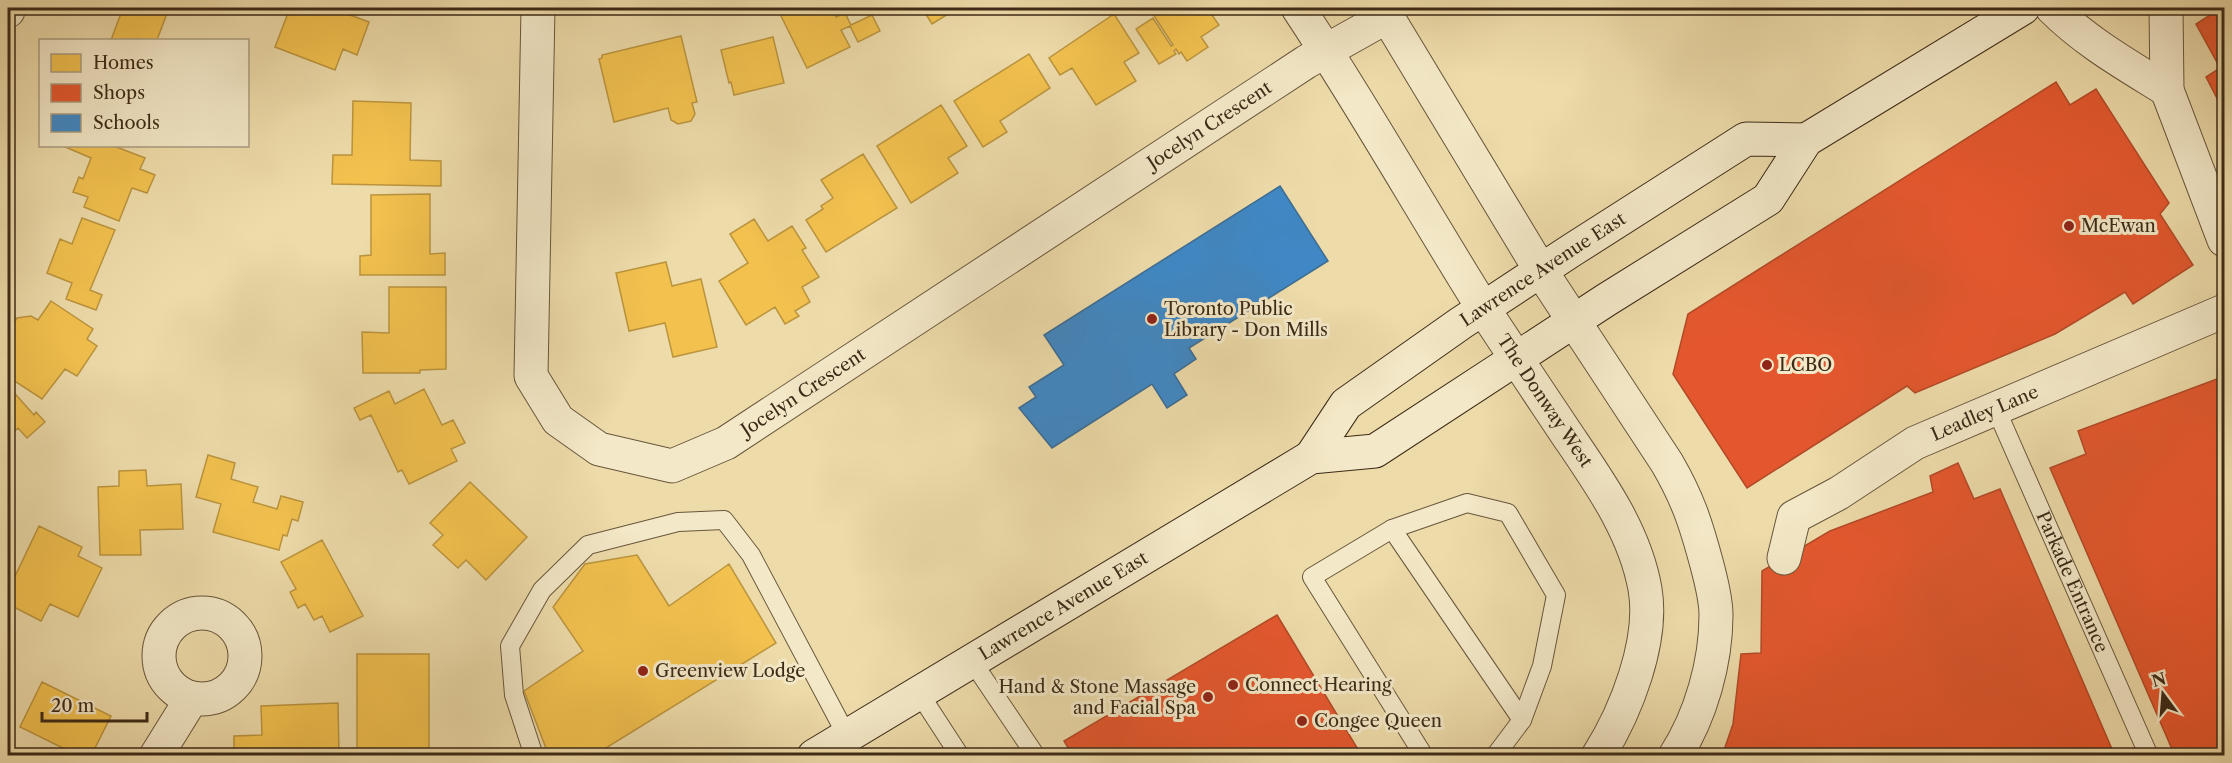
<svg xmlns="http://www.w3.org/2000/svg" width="2232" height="763" viewBox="0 0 2232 763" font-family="'Libre Caslon Text',serif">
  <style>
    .homes { fill: #f2c14e; stroke: #bb943e; stroke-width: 1.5 }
    .shops { fill: #e4572e; stroke: #b24a27; stroke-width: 1.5 }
    .schools { fill: #3f88c5; stroke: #3e6c91; stroke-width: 1.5 }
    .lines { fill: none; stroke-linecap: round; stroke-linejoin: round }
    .service-casing { stroke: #68563c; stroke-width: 20 }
    .minor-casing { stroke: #68563c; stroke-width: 35 }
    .tertiary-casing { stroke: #68563c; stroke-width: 35 }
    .secondary-casing { stroke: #3c2a17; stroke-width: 35 }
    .service { stroke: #f3e8c7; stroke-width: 18 }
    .minor { stroke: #f3e8c7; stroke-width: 33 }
    .tertiary { stroke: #f3e8c7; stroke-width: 33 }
    .secondary { stroke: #f3e8c7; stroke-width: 33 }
    .poi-dot { fill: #8f2418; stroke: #f3e8c7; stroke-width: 2 }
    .labels { text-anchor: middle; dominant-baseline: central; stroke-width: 6; stroke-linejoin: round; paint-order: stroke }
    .street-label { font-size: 18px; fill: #3c2a17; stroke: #f3e8c7 }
    .poi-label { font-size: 18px; fill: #3c2a17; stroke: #f3e8c7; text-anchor: start }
  </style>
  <rect width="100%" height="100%" fill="#eddba9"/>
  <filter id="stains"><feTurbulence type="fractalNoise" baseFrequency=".00333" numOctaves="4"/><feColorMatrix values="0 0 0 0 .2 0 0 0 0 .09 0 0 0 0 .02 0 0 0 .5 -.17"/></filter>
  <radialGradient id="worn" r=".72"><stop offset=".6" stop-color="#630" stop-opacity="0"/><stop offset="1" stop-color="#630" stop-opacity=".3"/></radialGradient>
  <path class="homes" d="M123 8H169L157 40H111Z
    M290 8H331L369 22 357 55 343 49 335 70 275 47Z
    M777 8H831L836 17 845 13 851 25 872 15 880 31 858 42 850 26 841 30 850 47 807 68Z
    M922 8H958L932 24Z
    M1149 8H1207L1219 25 1201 37 1208 47 1187 61 1181 52 1179 54 1176 49 1174 51 1176 54 1159 64 1136 29 1153 18 1171 46 1173 45Z
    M1114 14 1139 53 1124 62 1136 81 1096 105 1072 68 1060 75 1049 58Z
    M681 36 697 102 692 103 695 114 691 121 678 124 671 120 668 108 614 122 599 59 602 58V55Z
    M773 37 784 83 734 95 731 82 729 83 721 50Z
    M1029 54 1050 88 1000 121 1007 132 983 147 954 101Z
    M353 101 411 103 410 160 441 161V186L332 184 333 155H352Z
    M941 105 967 146 948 158 958 173 911 203 877 146Z
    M63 146H114L145 158 140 169 155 175 147 193 132 188 119 221 84 207 88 197 73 192 79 177 83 179 91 158Z
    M863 154 897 208 826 252 806 220 823 209 821 206 833 198 821 180Z
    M430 194V254L445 253V275H360V256L371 255V195Z
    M82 218 115 230 90 290 102 295 96 310 66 299 72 283 47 273 60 239 72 244Z
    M754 219 768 241 792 226 806 248 802 250 819 277 802 287 810 302 795 311 799 316 785 324 775 307 746 325 719 281 748 263 730 234Z
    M666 262 672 286 701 279 717 347 673 357 665 323 629 331 616 273Z
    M389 287H446V369L420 370V373H363L362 332 389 333Z
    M51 301 93 329 87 339 97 346 77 376 65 369 42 399 13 380 15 376 8 372V362L11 356 8 353V332L17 318 31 316 38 320Z
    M9 387 34 415 36 412 45 422 27 438 18 428 8 437Z
    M424 389 442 425 453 420 465 443 451 449 457 461 409 484 402 470 398 472 371 415 360 420 354 408 389 391 395 404Z
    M208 455 235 463 231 479 258 487 253 502 277 509 281 496 303 502 298 521 292 519 287 536 283 535 279 550 213 532 221 504 196 497Z
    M146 470 147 486 181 484 183 529 140 530 141 555H100L98 487 119 486V471Z
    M470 482 527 537 486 580 466 560 458 568 433 545 443 535 430 523Z
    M39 526 82 547 78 556 102 568 78 617 50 604 41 621 8 604V591Z
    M322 540 363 616 330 632 322 616 314 620 305 604 298 608 290 592 296 589 281 562Z
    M637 555 669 606 729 564 776 643 593 756H549L524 691 583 651 553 607 585 564Z
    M357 654H429V756H357Z
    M42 682 111 716 91 756H79L20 727Z
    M338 703 339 755 234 756V736L262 735 261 706Z"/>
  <path class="shops" d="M2217 8H2224V112L2206 77 2220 68 2196 24 2218 10Z
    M2056 82 2070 105 2096 89 2169 203 2160 214 2193 265 2133 304 2125 292 2055 334 1915 393 1907 386 1747 488 1673 374 1688 314Z
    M2217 379 2224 396V756H2175L2050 468 2086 454 2078 431Z
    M1958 463 1974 499 2000 489 2115 756H1722L1733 724 1741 654 1761 653 1762 571 1830 531 1933 492 1930 476Z
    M1277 615 1362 756H1073L1064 741Z"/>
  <path class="schools" d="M1280 186 1328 261 1189 348 1196 359 1174 374 1187 395 1167 408 1152 384 1052 448 1019 408 1036 397 1029 387 1064 365 1044 335Z"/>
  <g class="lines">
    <defs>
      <g id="service">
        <path id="s1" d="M1996 409 2149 756"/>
        <path d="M1392 529 1522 720"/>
        <path d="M972 661 1036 756"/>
        <path d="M919 693 960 756"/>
        <path d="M534 756 514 695 510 646 542 590 588 545 678 522 724 520 751 555 847 736"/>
        <path d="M1424 756 1312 577 1392 529 1467 503 1508 513 1556 595 1542 666 1522 720 1495 756"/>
      </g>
      <g id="minor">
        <path id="s2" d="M538 8 531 376 558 420 599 449 672 466 726 443 1306 62 1388 16"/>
        <path d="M2052 8C2086 42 2127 65 2167 90"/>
        <path d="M2166 8 2167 90 2224 240"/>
        <path d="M8 11V8"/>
        <path id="s3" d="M1784 558 1794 517 1839 493 1915 443 2224 311"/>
        <circle cx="202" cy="656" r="43"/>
        <path d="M156 756 192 698"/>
      </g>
      <g id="tertiary">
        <path id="s4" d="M1298 8C1363 106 1421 209 1483 308 1511 351 1540 394 1568 436 1600 483 1635 532 1645 589 1654 641 1626 712 1598 756"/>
        <path d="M1382 8 1541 271 1667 463C1688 499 1696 524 1707 565 1711 581 1716 598 1716 615 1716 662 1701 716 1675 756"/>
      </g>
      <g id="secondary">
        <path id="s5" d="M1311 457 1346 404 1461 323 1572 250 1746 139 1806 140"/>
        <path id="s6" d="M814 756 1311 457 1375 451 1606 300 1768 199 1806 140 2023 8"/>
      </g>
    </defs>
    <use href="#service" class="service-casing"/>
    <use href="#minor" class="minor-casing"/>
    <use href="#tertiary" class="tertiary-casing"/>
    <use href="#secondary" class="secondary-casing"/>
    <use href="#service" class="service"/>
    <use href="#minor" class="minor"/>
    <use href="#tertiary" class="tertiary"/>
    <use href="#secondary" class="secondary"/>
  </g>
  <g class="poi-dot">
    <circle cx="2069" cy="226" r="6"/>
    <circle cx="1152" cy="319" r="6"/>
    <circle cx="1767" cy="365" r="6"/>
    <circle cx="643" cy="671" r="6"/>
    <circle cx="1233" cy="685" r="6"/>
    <circle cx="1208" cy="697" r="6"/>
    <circle cx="1302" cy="721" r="6"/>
  </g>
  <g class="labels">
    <g class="street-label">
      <text stroke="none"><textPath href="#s2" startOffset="1182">Jocelyn Crescent</textPath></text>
      <text stroke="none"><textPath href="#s5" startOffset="302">Lawrence Avenue East</textPath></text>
      <text stroke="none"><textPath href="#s2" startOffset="696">Jocelyn Crescent</textPath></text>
      <text stroke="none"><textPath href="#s4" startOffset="464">The Donway West</textPath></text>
      <text stroke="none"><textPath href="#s3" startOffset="260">Leadley Lane</textPath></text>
      <text stroke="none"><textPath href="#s1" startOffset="189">Parkade Entrance</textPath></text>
      <text stroke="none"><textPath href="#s6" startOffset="291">Lawrence Avenue East</textPath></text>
    </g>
    <g class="poi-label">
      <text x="2081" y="226">McEwan</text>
      <text x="1164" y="309">Toronto Public<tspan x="1164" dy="21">Library - Don Mills</tspan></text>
      <text x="1779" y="365">LCBO</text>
      <text x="655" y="671">Greenview Lodge</text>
      <text x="1245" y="685">Connect Hearing</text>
      <text x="1196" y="687" text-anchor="end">Hand &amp; Stone Massage<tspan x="1196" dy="21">and Facial Spa</tspan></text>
      <text x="1314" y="721">Congee Queen</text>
    </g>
  </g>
  <rect width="2232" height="763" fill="none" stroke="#eddba9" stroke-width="30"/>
  <rect x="9" y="9" width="2214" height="745" fill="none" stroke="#3c2a17" stroke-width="3"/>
  <rect x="15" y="15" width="2202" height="733" fill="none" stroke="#3c2a17" stroke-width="1.5"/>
  <rect x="39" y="39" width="210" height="108" fill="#f3e8c7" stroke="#aa9c81" stroke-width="1.5"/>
  <rect x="51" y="54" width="30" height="18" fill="#f2c14e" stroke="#aa9c81" stroke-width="1.5"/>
  <text x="93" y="69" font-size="18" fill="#3c2a17">Homes</text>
  <rect x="51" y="84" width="30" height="18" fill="#e4572e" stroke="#aa9c81" stroke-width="1.5"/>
  <text x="93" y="99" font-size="18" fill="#3c2a17">Shops</text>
  <rect x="51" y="114" width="30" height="18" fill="#3f88c5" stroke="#aa9c81" stroke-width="1.5"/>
  <text x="93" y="129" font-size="18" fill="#3c2a17">Schools</text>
  <g transform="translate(2163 694) rotate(344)" stroke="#f3e8c7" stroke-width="4.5" paint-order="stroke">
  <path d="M0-4.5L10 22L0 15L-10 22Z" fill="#3c2a17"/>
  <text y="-9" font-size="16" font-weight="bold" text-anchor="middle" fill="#3c2a17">N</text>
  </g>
  <path d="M42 712v9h105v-9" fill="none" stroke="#3c2a17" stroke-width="3"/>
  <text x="51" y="712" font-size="18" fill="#3c2a17" stroke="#f3e8c7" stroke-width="4.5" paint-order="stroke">20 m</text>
  <rect width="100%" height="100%" filter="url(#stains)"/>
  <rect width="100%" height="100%" fill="url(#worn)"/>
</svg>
